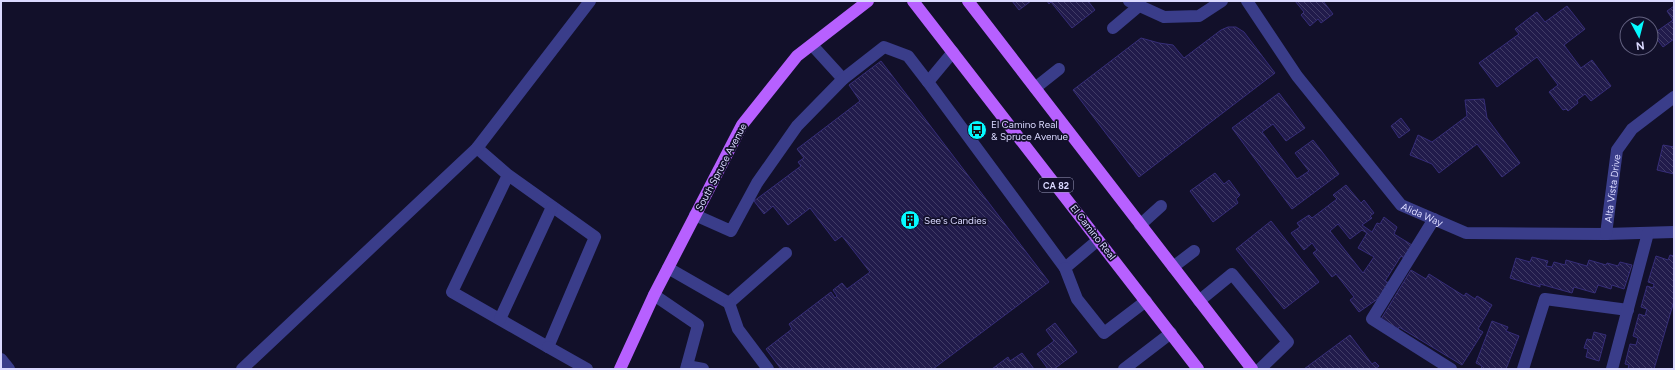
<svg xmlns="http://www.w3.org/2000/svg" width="1675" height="370" viewBox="0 0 1675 370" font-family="Figtree,sans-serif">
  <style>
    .building { fill: url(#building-back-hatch); stroke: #362d78; fill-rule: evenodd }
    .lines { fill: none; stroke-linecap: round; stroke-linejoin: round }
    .minor { stroke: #3a3d8a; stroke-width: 12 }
    .major { stroke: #b760ff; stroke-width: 12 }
    .labels { text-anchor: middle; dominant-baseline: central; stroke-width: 3.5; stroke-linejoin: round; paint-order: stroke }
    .shield { fill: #12102a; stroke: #9e9dbf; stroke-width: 1 }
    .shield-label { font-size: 9px; font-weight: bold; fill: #dad9ff }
    .poi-label { font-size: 10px; fill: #dad9ff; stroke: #12102a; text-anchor: start }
    .street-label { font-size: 10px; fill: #dad9ff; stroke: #12102a }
  </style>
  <defs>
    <pattern id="building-back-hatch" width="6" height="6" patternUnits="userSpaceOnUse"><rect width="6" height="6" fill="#211b4b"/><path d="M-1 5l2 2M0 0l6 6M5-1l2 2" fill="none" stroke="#413c66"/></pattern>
  </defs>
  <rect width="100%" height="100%" fill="#12102a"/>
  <path class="building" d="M1012 1H1031L1019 10Z
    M1047 1H1088L1095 10 1072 28 1051 2 1049 4Z
    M1295 1H1323L1333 14 1321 23 1318 19 1310 26 1301 15 1304 12Z
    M1567 6 1585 29 1564 45 1581 68 1592 60 1611 86 1591 101 1585 94 1577 100 1578 103 1568 111 1566 109 1563 110 1549 92 1558 85 1537 57 1497 87 1479 63 1519 34 1515 29 1537 12 1545 22Z
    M1674 6V39L1663 47 1653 34 1673 20 1667 11Z
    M1228 27H1236L1244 32 1275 73 1139 177 1073 90 1141 38 1159 43 1173 45 1184 58 1221 30Z
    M881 61 1049 282 933 369H781L766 349 792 329 789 324 831 292 835 298 837 296 833 290 842 283 847 289 870 272 842 236 835 241 810 208 788 225 773 206 764 214 754 201 801 166 798 162 804 158 797 149 860 101 849 85Z
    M1279 93 1305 128 1286 141 1273 124 1262 132 1297 179 1309 171 1295 153 1313 140 1339 174 1292 209 1232 128Z
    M1484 99 1487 118 1520 163 1502 177 1477 144 1439 173 1432 164 1410 155 1418 135 1432 142 1467 116 1465 100Z
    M1401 118 1410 130 1399 138 1391 126Z
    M1663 145 1674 147V174L1657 170Z
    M1215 173 1224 184 1229 180 1240 195 1236 199 1238 203 1213 222 1190 191Z
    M1346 185 1361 203 1364 200 1374 213 1370 216 1372 218 1362 225 1372 232 1377 223 1380 224 1384 217 1397 227 1394 234 1412 245 1404 258 1401 256 1385 281 1389 283 1379 298 1359 312 1350 300 1354 297 1336 274 1332 277 1313 253 1317 250 1312 243 1304 250 1291 233 1300 227 1297 223 1309 215 1312 218 1337 199 1333 195ZM1338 224 1350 239 1362 230 1367 233 1358 248 1374 257 1363 273 1330 231Z
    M1271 221 1319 282 1284 309 1236 249Z
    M1670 255 1674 256V301L1654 369H1628L1629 365 1625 364 1630 344 1636 345 1638 338 1633 336 1639 314 1645 316 1647 309 1641 307 1647 286 1653 288 1654 284 1648 282 1656 256 1668 260Z
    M1532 257 1548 261 1546 266 1552 267 1554 262 1565 265 1566 260 1587 266 1589 260 1606 265 1607 263 1618 266 1620 262 1632 265 1624 289 1612 285 1611 289 1598 285 1595 293 1574 287 1572 293 1540 284V287L1510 278 1516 258 1530 262Z
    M1411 270 1426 279 1429 274 1464 296 1466 293 1475 299 1477 296 1492 305 1478 329 1483 332 1462 365 1399 327 1398 329 1381 319Z
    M1492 321 1508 327 1506 331 1519 336 1506 369H1481L1482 366 1476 363Z
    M1055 323 1077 352 1054 369H1048L1037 354 1054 341 1046 330Z
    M1594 332 1606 335 1599 361 1586 357 1588 349 1584 348 1587 339 1592 340Z
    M1350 335 1372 364 1375 362 1379 366 1375 369H1304Z
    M1022 353 1034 369H992L1008 357 1010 361Z"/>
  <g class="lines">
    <g class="minor">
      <path d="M1129 1 1164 17 1199 16 1222 1"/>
      <path id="s1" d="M1247 1 1297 76 1401 205 1466 233 1606 234 1674 232"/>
      <path d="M1113 28 1139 6"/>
      <path d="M812 45 843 79"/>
      <path d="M953 52 928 82 1065 268 1098 240"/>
      <path d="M1035 88 1059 69"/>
      <path d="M477 148 508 175 595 237 548 347 452 292 508 175"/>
      <path d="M695 215 731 231 757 183 797 126 843 79 884 47 908 56 928 82"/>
      <path d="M1434 219 1372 319 1451 369"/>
      <path d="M1140 225 1161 206"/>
      <path id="s2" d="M1606 234 1617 150 1632 129 1674 97"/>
      <path d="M1173 267 1194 251"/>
      <path d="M668 268 729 303 786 253"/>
      <path d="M1065 268 1077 299 1104 333 1146 301"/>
      <path d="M654 295 698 325 686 369"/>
      <path d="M1199 301 1232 274 1288 342 1260 369"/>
      <path d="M729 303 738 329 768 369"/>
      <path d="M500 319 552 207"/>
      <path d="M548 347 587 369"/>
      <path d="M1 359 9 369"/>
      <path d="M687 366 703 369"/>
      <path d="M242 369 477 148 590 1"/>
      <path d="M1124 369 1171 333"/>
      <path d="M1523 369 1545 299 1628 310"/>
      <path d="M1612 369 1648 233"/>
    </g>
    <path class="major" d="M913 1 1198 369
      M968 1 1252 369
      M620 369 654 295 742 125 797 56 868 1"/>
  </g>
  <defs>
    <symbol id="bus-disc" viewBox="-11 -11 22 22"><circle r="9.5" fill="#05f9ff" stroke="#12102a"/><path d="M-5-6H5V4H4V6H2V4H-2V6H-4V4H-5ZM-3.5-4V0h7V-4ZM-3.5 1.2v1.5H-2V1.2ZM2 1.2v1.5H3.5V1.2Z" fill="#111"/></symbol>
    <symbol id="building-disc" viewBox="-11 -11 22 22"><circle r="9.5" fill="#05f9ff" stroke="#12102a"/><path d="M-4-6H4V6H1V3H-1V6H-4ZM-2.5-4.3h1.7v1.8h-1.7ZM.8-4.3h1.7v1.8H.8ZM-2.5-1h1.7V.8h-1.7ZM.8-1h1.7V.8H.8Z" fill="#111"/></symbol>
  </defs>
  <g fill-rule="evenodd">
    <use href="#bus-disc" x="966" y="119" width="22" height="22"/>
    <use href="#building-disc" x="899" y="209" width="22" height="22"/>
  </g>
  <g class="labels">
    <rect class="shield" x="1039" y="178" width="34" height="14" rx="3"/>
    <g class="shield-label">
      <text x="1056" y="185">CA 82</text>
    </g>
    <g class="poi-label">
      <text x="991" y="124">El Camino Real<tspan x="991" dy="12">&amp; Spruce Avenue</tspan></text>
      <text x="924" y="220">See's Candies</text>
    </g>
    <g class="street-label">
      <text transform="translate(721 167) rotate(-62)">South Spruce Avenue</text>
      <text stroke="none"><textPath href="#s2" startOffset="46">Alta Vista Drive</textPath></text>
      <text stroke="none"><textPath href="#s1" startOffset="279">Alida Way</textPath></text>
      <text transform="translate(1093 232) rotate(52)">El Camino Real</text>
    </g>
  </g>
  <rect width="1675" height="370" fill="none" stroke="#dad9ff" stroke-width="4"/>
  <g transform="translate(1639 36) rotate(173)"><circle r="19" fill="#12102a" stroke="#62607f"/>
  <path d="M0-3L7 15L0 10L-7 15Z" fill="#05f9ff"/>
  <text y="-6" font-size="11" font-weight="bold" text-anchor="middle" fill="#dad9ff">N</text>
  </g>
</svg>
